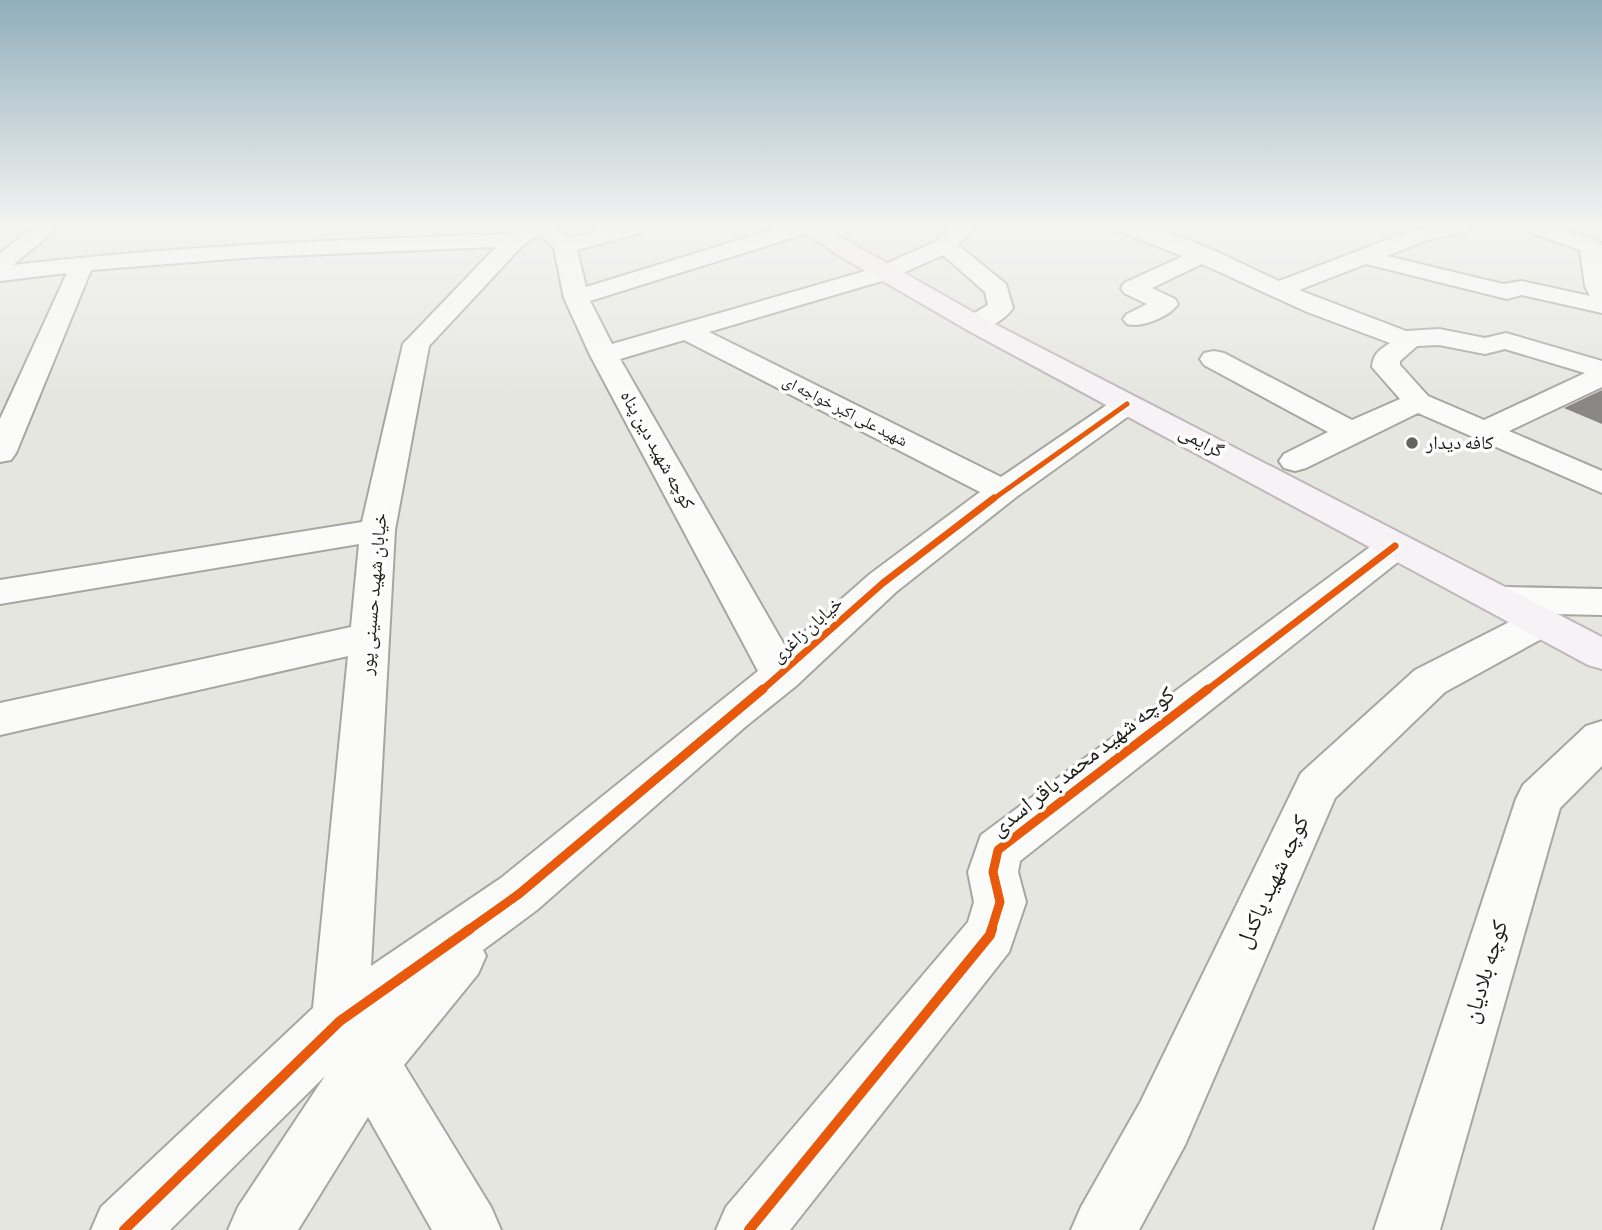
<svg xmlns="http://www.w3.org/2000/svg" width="1602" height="1230" viewBox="0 0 1602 1230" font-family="'Alegreya Sans','Noto Naskh Arabic',sans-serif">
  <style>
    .building { fill: #888784 }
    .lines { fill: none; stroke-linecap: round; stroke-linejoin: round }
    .minor-casing { stroke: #a6a6a2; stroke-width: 4 }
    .major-casing { stroke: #c0b7bb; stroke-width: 4 }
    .minor { fill: #fbfbfa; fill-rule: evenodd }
    .major { fill: #f6f2f5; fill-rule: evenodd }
    .cycleway-far3-casing { stroke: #fff; stroke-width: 9 }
    .cycleway-far2-casing { stroke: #fff; stroke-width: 11 }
    .cycleway-far1-casing { stroke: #fff; stroke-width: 13 }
    .cycleway-casing { stroke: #fff; stroke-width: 15 }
    .cycleway-far3 { stroke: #e8590c; stroke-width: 5 }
    .cycleway-far2 { stroke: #e8590c; stroke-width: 7 }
    .cycleway-far1 { stroke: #e8590c; stroke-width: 9 }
    .cycleway { stroke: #e8590c; stroke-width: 10 }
    .poi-dot { fill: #63635f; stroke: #fff; stroke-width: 2.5 }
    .labels { text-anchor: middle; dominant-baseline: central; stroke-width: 7; stroke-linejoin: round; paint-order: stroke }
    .far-street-label { font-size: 16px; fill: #1c1c19; stroke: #fff }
    .street-label { font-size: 19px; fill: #1c1c19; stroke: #fff }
    .poi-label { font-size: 19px; fill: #1c1c19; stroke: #fff; text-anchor: start }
    .near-street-label { font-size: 23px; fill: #1c1c19; stroke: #fff }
  </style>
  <rect width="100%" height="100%" fill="#e6e6e1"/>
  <path class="building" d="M1602 390V424L1564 408Z"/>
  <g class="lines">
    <defs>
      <path id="minor" d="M39 224H63L13 265C177 246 344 239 510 234L526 224H553L569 238 622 224H657L654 229 577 250 586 287 791 224 817 226 814 231 590 301 612 344 876 268 937 241 955 224H978L958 245 1006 284 1013 308C1004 322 982 332 966 328L962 323 966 318 988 305 985 292 943 255 892 278 709 332 1001 477 1117 398 1127 395 1137 398 1142 404 1137 410 1015 498 896 592 796 686 745 727 537 910 483 950 486 956 478 974 404 1065 491 1207 501 1230H432L368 1117 298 1230H228L238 1207 325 1076 170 1230H91L101 1207 313 1008 348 656 0 735V703L351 627 359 544 0 604V580L362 522 403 344 496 247 257 257 91 270 16 453 11 460 0 462V419L67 273 0 281V253ZM540 234 554 248 564 298 590 355 758 671 501 878 371 966 395 530 429 346 523 245ZM684 340 980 492 870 574 786 648 620 359Z
        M1108 224C1167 222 1226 257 1279 281L1410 231 1442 224H1480L1477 229 1425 241 1387 256 1503 284 1522 281 1590 296 1585 286 1580 250 1521 229 1518 224H1549L1599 241 1602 246V313L1522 295 1507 299 1366 264 1299 290 1406 331 1439 329 1485 338 1506 333 1602 361V387L1509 431 1602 471V493L1418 413 1306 468 1295 471 1284 468 1279 461 1284 454 1328 432 1204 365 1200 359 1204 353 1214 351 1224 353 1352 420 1400 399 1372 367C1373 354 1379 350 1390 343L1307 312 1202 264 1152 288 1175 299 1178 304C1169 317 1142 328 1127 324L1123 319 1127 314 1147 304 1124 293 1121 288 1124 283 1183 256 1111 229ZM1439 345 1485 354 1505 349 1585 373 1484 420 1428 396 1400 365V361L1417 346Z
        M1395 535 1408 538 1413 546 1408 554 1020 861 1018 872 1026 902 1009 952 790 1230H716L726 1207 968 922 974 902 968 872 981 835 1382 538Z
        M1506 587 1602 589V615L1556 614 1561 622 1556 631 1445 692 1335 798 1185 1145 1139 1230H1071L1081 1207 1141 1101 1301 773 1415 670 1527 613 1493 609 1487 600 1493 591Z
        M1602 721V766L1560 808 1440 1230H1374L1516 799 1523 785 1586 726Z"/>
      <path id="major" d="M792 224H818L987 320 1602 637V669L1588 665 969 331 838 255Z"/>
    </defs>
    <use href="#minor" class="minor-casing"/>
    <use href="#major" class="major-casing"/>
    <use href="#minor" class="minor"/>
    <use href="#major" class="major"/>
    <defs>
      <path id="cycleway-far3" d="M992 500 1127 404"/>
      <path id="cycleway-far2" d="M761 691 883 583 994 498
        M1206 691 1395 546"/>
      <path id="cycleway-far1" d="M467 931 519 894 763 689
        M991 931 1000 902 993 872 998 850 1208 689"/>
      <path id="cycleway" d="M124 1230 340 1021 470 929
        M749 1230 990 935 992 929"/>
    </defs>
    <use href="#cycleway-far3" class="cycleway-far3-casing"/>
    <use href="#cycleway-far2" class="cycleway-far2-casing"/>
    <use href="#cycleway-far1" class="cycleway-far1-casing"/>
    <use href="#cycleway" class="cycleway-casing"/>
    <use href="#cycleway-far3" class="cycleway-far3"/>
    <use href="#cycleway-far2" class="cycleway-far2"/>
    <use href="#cycleway-far1" class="cycleway-far1"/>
    <use href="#cycleway" class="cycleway"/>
  </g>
  <linearGradient id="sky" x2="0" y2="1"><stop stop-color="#91aebb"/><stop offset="0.57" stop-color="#f4f4f2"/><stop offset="1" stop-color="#f4f4f2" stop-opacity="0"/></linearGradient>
  <rect width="1602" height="396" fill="url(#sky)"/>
  <circle class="poi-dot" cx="1412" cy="443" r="7"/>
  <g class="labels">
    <g class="far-street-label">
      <text transform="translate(845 411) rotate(27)">شهید علی اکبر خواجه ای</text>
    </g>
    <g class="street-label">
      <text transform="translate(1201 442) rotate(28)">گرایمی</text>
      <text transform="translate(657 450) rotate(61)">کوچه شهید دین پناه</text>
      <text transform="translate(374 594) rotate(-85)">خیابان شهید حسینی پور</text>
      <text transform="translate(807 630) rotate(-42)">خیابان زاغری</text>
    </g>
    <g class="poi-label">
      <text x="1426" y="443">کافه دیدار</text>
    </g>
    <g class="near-street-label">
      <text transform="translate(1083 762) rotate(-38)">کوچه شهید محمد باقر اسدی</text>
      <text transform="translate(1273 882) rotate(-65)">کوچه شهید پاکدل</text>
      <text transform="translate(1486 972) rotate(-73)">کوچه بلادیان</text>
    </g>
  </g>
</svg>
